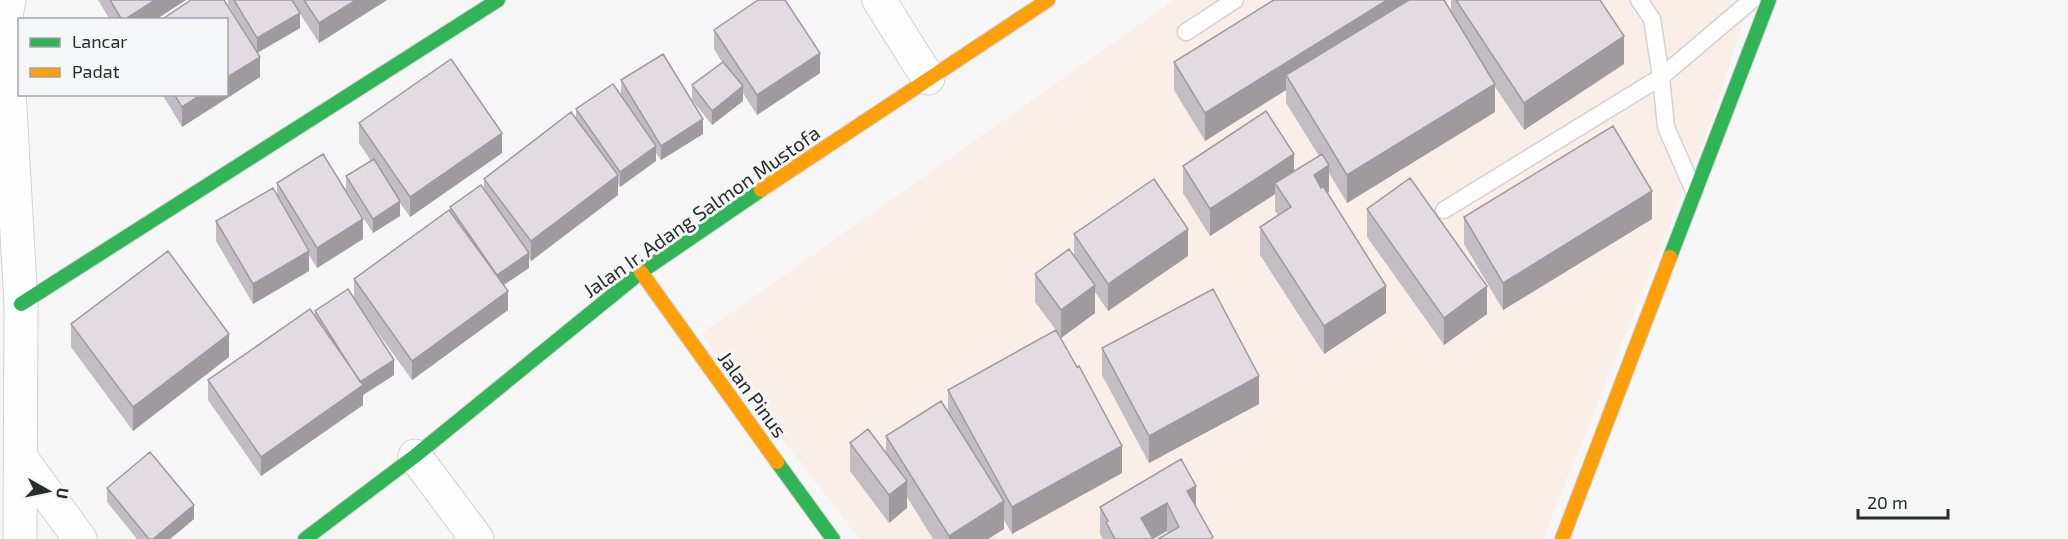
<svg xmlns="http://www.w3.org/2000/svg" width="2068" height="539" viewBox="0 0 2068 539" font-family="'Exo 2',sans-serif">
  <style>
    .medical { fill: #faeee8 }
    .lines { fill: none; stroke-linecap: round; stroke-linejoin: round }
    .lane-casing { stroke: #d2d2d3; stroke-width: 19 }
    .street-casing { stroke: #d2d2d3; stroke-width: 35 }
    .fast-casing { stroke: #d2d2d3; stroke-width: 16 }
    .slow-casing { stroke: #d2d2d3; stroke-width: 16 }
    .lane { stroke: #fefefe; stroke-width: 16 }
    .street { stroke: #fefefe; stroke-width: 33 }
    .fast { stroke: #30b455; stroke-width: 14 }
    .slow { stroke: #ff9f0a; stroke-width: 14 }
    .wall { fill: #c2bdc2 }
    .shaded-wall { fill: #9e9a9e }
    .building { fill: #e2dce2; stroke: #9e9a9e; stroke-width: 1.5 }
    .labels { text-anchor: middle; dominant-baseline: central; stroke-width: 6; stroke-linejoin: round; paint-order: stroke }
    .street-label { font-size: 20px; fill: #2b2c2c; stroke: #f5f6f8 }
  </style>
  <rect width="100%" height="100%" fill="#f6f6f7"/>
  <path class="medical" d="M1174 0H1750L1709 127 1543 539H860L701 334Z"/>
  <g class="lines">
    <defs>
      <path id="lane" d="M1186 32 1235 0
        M1694 191 1666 127 1661 77 1752 0
        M1444 210 1661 77 1652 19 1639 0"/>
      <path id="street" d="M9 0 5 21 21 304 20 539
        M879 0 928 78
        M415 456 477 539
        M21 458 80 539"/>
      <path id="fast" d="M1670 257 1769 0
        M21 304 498 0
        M777 462 833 539
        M305 539 415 456 641 272 761 190"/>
      <path id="slow" d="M761 190 1048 0
        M641 272 777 462
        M1562 539 1670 257"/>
    </defs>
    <use href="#lane" class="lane-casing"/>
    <use href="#street" class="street-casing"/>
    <use href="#fast" class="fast-casing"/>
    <use href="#slow" class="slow-casing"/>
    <use href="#lane" class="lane"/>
    <use href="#street" class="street"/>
    <use href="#fast" class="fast"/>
    <use href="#slow" class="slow"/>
  </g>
  <path class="wall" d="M98 0H186L155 20H110Z
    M228 0H387L319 43 297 9 300 28 257 53 260 77 182 127 162 94H226L248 38 228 4Z
    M1451 0H1600L1624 64 1524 130 1495 87V112L1347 203 1329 173V192L1327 193 1386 313 1324 354 1260 255V227L1278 215 1275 211V194L1210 236 1183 193V166L1294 171 1319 156 1286 103V90L1205 141 1174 90V62L1451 12Z
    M714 30 820 73 757 115 743 93V101L712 125 692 100V85L722 62 714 49Z
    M621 80 703 134 661 160 656 153V161L620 187 618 184V195L531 261 529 258V268L504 285 508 310 412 380 362 311 394 375 363 395V405L261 476 208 400V380L315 316V311L354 298V279L450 211V207L484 188V179L576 119V109L625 102 621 95Z
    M359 123 502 153 410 217 400 203V216L373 233 346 190V176L371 161 359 143Z
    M277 183 363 239 317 268 309 255V271L253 304 216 241V221L277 196Z
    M1367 209 1487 314 1444 345 1367 237Z
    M1464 217 1652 219 1503 310 1464 244Z
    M1074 234 1188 256 1108 311 1095 292V313L1061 338 1058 333 1122 473 1012 534 1004 520V529L988 539H933L907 497V508L889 523 850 471V443L886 453V436L948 412V390L1056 330 1035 302V274L1074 256Z
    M71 324 229 357 133 431 71 347Z
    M1102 348 1259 404 1149 463 1102 375Z
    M1181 459 1196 509 1213 539 1168 533 1167 531 1153 539H1103L1100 534V507Z
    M107 488 194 519 170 539H137L107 502Z"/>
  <path class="shaded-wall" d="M155 0H186L155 20H124Z
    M356 0H387L319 43V23Z
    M1387 0H1417L1286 75V90L1205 141V113Z
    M300 13V28L257 53V38Z
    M1624 36V64L1524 130V103Z
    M820 53V73L757 115V95Z
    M260 57V77L182 127V107L202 94H226V78Z
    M1495 84V112L1347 203V175Z
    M743 86V101L712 125V111Z
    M703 119V134L661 160V146Z
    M502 133V153L410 217V197Z
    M656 146V161L620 187V172Z
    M1294 154V182L1275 183V194L1210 236V209Z
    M1329 165V192L1314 203V175Z
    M618 175V195L531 261V241Z
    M1652 191V219L1503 310V283Z
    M400 201V216L373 233V219Z
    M363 219V239L317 268V248Z
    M1188 229V256L1108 311V284Z
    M309 251V271L253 304V284Z
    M529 253V268L497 289V275Z
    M1095 285V313L1061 338V310Z
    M1386 286V313L1324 354V326Z
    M1487 286V314L1444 345V318Z
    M508 291V310L412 380V361Z
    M229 334V357L133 431V407Z
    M394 360V375L363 395V405L261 476V457L360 382Z
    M1259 376V404L1149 463V436Z
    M1122 446V473L1012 534V507Z
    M907 481V508L889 523V495Z
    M1196 486V513L1187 491Z
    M1004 501V529L988 539H949V536Z
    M1167 503V531L1153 539 1141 518Z
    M194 505V519L170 539H153Z"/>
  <path class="building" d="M110 0H155L124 20H122Z
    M191 0H224L260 57 226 78V20H161Z
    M234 0H292L300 13 257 38Z
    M304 0H356L319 23Z
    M758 0H785L820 53 757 95 714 30Z
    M1274 0H1387L1205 113 1174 62Z
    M1409 0H1444L1495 84 1347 175 1286 75Z
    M1456 0H1600L1624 36 1524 103Z
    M663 54 703 119 661 146 621 80Z
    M451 59 502 133 410 197 359 123Z
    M723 62 743 86 712 111 692 85Z
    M613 84 656 146 620 172 576 109Z
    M174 94H202L182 107Z
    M1266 111 1294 154 1210 209 1183 166Z
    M571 112 618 175 531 241 484 179Z
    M1613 126 1652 191 1503 283 1464 217Z
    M323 154 363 219 317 248 277 183Z
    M1322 154 1329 165 1314 175 1321 188 1323 186 1386 286 1324 326 1260 227 1291 207 1275 183Z
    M374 159 400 201 373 219 346 176Z
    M1410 178 1487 286 1444 318 1367 209Z
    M1154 179 1188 229 1108 284 1074 234Z
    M481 185 529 253 497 275 450 207Z
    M273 188 309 251 253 284 216 221Z
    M449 210 508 291 412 361 354 279Z
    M1069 249 1095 285 1061 310 1035 274Z
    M168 251 229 334 133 407 71 324Z
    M348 289 394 360 360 382 315 311Z
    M1213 289 1259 376 1149 436 1102 348Z
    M310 309 363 385 261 457 208 380Z
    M1056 330 1077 367 1079 366 1122 446 1012 507 948 390Z
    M941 401 1004 501 949 536 886 436Z
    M868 429 907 481 889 495 850 443Z
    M150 452 194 505 153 539H149L107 488Z
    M1181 459 1196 486 1187 491 1213 537 1210 539H1158L1179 527 1167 503 1141 518 1153 539H1115L1106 522 1108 521 1100 507Z"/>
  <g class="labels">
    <g class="street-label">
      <text transform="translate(701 211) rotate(-35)">Jalan Ir. Adang Salmon Mustofa</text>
      <text transform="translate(753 394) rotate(54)">Jalan Pinus</text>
    </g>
  </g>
  <rect x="18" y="18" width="210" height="78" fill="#f5f6f8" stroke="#a4a5a6" stroke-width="1.5"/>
  <rect x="30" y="38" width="30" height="9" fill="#30b455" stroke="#a4a5a6" stroke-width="1.5"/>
  <text x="72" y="48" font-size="18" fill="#2b2c2c">Lancar</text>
  <rect x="30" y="68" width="30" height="9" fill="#ff9f0a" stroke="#a4a5a6" stroke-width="1.5"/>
  <text x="72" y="78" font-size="18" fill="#2b2c2c">Padat</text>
  <g transform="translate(48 491) rotate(99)" stroke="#f5f6f8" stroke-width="4.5" paint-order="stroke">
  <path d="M0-4.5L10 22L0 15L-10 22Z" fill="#2b2c2c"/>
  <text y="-9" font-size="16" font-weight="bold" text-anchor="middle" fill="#2b2c2c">U</text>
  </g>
  <path d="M1858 509v9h90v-9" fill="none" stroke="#2b2c2c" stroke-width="3"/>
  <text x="1867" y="509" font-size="18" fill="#2b2c2c" stroke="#f5f6f8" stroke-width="4.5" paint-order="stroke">20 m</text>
</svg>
